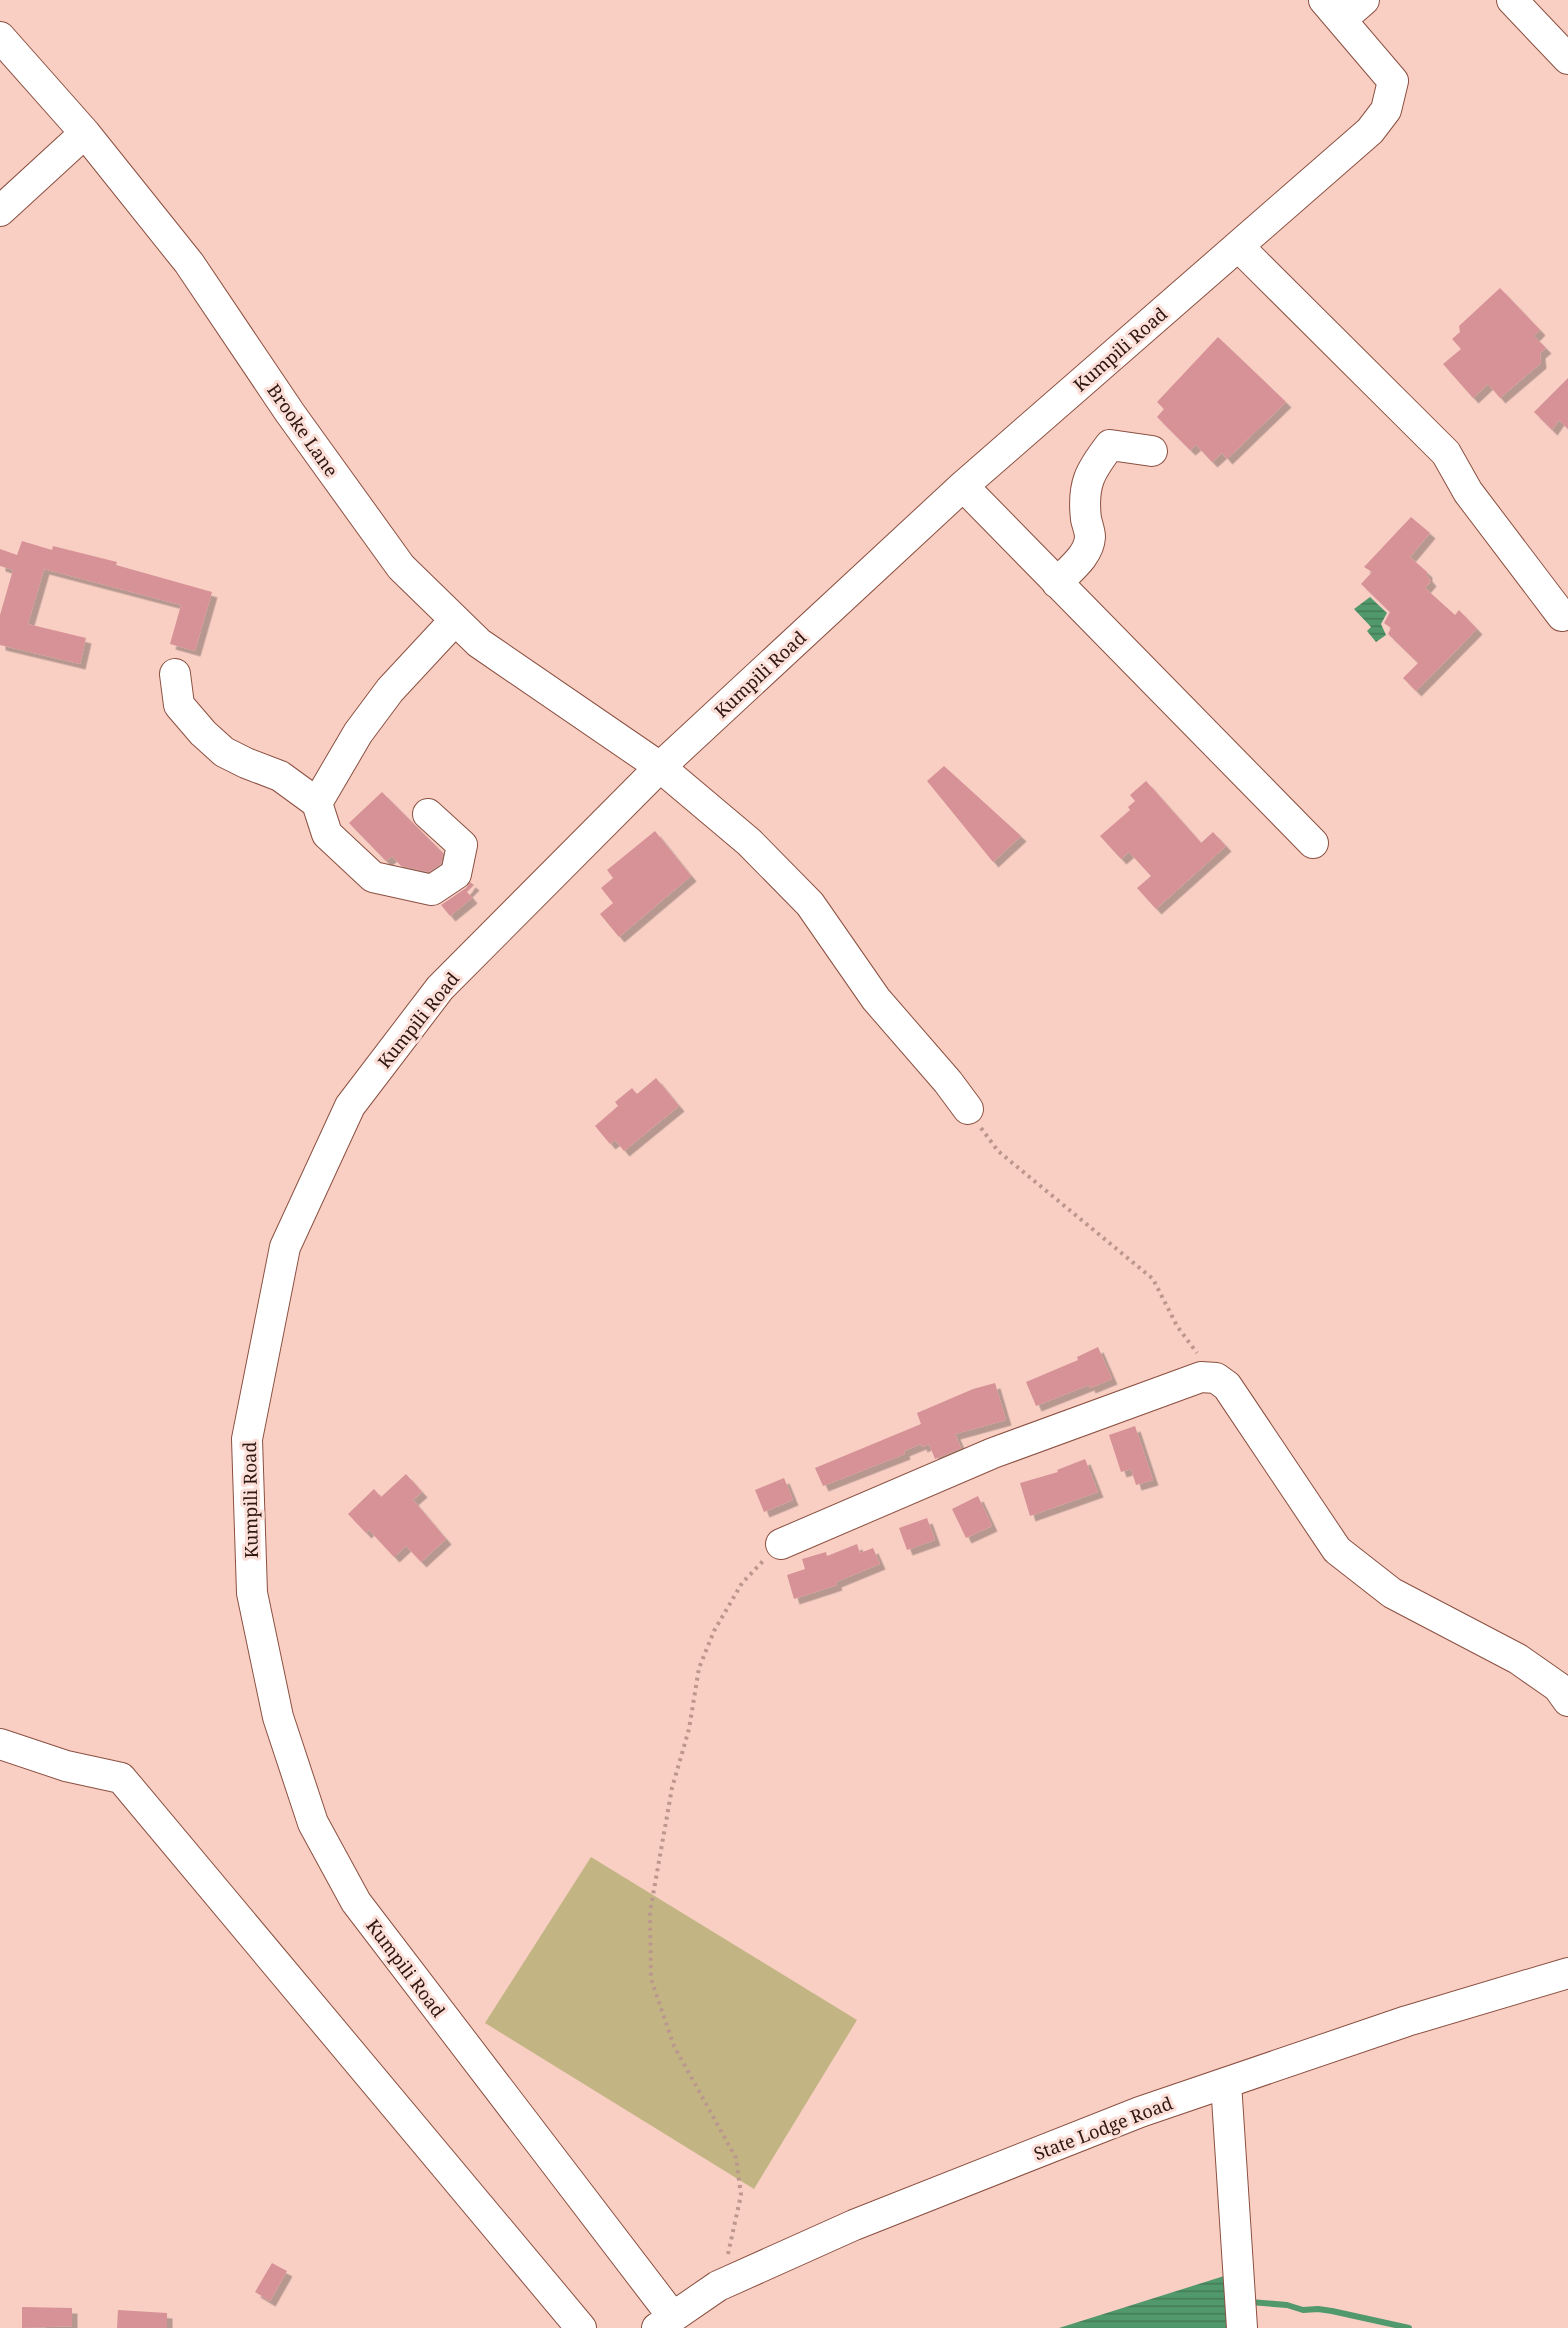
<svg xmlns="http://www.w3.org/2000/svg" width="1568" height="2328" viewBox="0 0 1568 2328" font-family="'Noto Serif',serif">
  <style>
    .pitch { fill: #c2b583 }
    .water { fill: url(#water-rules) }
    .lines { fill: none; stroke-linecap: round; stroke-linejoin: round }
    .stream { stroke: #51986c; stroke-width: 6 }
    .building { fill: #d79297; filter: url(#shadow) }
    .minor-casing { stroke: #8b5041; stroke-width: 32 }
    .path { stroke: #bc978e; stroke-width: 4; stroke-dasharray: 3 4.5; stroke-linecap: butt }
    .minor { stroke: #fff; stroke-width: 30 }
    .labels { text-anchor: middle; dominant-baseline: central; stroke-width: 6; stroke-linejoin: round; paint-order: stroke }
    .street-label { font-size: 18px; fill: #2f1711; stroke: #fcdfd8 }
  </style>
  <defs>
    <pattern id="water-rules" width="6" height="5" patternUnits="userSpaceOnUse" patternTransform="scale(1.5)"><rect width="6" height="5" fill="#51986c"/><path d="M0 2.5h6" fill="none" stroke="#447b57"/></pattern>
    <filter id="shadow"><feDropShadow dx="5.5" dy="5.5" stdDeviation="0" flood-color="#0004"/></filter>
  </defs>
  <rect width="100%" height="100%" fill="#f9cfc4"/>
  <path class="pitch" d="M591 1857 857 2020 754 2189 485 2023Z"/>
  <path class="water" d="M1370 597 1387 613 1381 624 1386 635 1376 642 1367 631 1371 627 1354 609Z
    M1240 2271 1242 2328H1059Z"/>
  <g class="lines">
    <path class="stream" d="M1250 2302 1287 2305 1303 2310 1318 2309 1332 2311 1409 2328"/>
  </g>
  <path class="building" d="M1500 288 1540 330 1534 336 1546 348 1540 353 1541 363 1500 398 1488 384 1473 398 1443 364 1461 349 1452 339 1460 332 1459 326Z
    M1218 337 1286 402 1227 459 1222 453 1212 462 1196 445 1190 450 1157 417 1164 409 1157 402Z
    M1568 378V429L1559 420 1552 430 1534 412Z
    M1411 517 1430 533 1410 557 1427 572V576L1431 581 1425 588 1455 615 1459 610 1477 629 1416 691 1403 678 1418 663 1388 634 1391 628 1384 623 1390 612 1361 584 1372 572 1364 567Z
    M22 541 52 550 53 546 117 562 116 565 212 592 195 651 170 644 181 605 44 569 28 624 86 638 80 664 0 645V615L13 570 0 566V549L17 555Z
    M944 766 1021 836 993 862 927 781Z
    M1146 781 1201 843 1213 832 1226 846 1156 909 1137 888 1151 876 1129 852 1121 859 1100 836 1130 810 1128 807 1135 801 1130 795Z
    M382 792 443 853 441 864 429 872 401 866 392 856 386 861 349 823Z
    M655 831 691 876 619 937 600 914 613 903 601 888 613 878 607 870Z
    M470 882 474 885 467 892 472 898 450 916 441 905 466 888Z
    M656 1078 679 1106 624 1151 615 1140 610 1144 595 1126 618 1106 615 1102 632 1088 637 1094Z
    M1098 1347 1112 1379 1090 1388 1089 1385 1036 1406 1026 1382 1078 1360 1077 1357Z
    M995 1383 1006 1420 955 1434 961 1448 935 1459 929 1444 922 1447 921 1444 904 1451 905 1454 823 1486 815 1468 921 1424 917 1413 973 1389Z
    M1135 1426 1153 1480 1136 1485 1131 1469 1121 1472 1109 1435Z
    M1085 1459 1098 1492 1030 1516 1020 1483 1058 1472 1057 1470Z
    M406 1474 422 1492 413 1500 446 1539 421 1562 406 1546 394 1557 369 1530 366 1533 348 1514 374 1489 381 1497Z
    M784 1478 793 1500 764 1512 755 1490Z
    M978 1496 992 1526 966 1538 952 1509Z
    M927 1518 935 1540 907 1550 899 1528Z
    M857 1544 860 1553 873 1548 880 1564 836 1582 837 1585 794 1599 787 1575 805 1569 802 1559 826 1552 827 1556Z
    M272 2263 287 2271 270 2301 255 2292Z
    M22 2307 72 2308V2326L22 2328Z
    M118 2310 167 2313V2328H117Z"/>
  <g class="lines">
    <defs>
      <path id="minor" d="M1512 0 1568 59
        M1341 20 1364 0
        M0 37 85 133 189 263 290 413 401 567 479 643 660 767 749 842 810 904 876 999 948 1082 968 1109
        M0 211 85 133
        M1238 246 1446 453 1468 492 1562 616
        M963 486 1313 843
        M1057 583C1069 570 1089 556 1090 537 1090 531 1087 524 1086 519 1082 484 1090 471 1110 445L1152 451
        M175 674 179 705 203 733 224 752 246 763 280 776 317 803
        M428 814 462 845 456 874 432 890 373 877 327 834 317 803 358 733 390 690 455 620
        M781 1544 993 1453 1201 1377 1216 1378 1227 1386 1337 1550 1392 1593 1518 1659 1558 1687 1568 1701
        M0 1744 66 1766 121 1778 581 2328
        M1226 2083 1242 2328
        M673 2317 356 1902 313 1823 278 1717 252 1593 247 1439 285 1247 350 1106 440 988 660 767 963 486 1370 131 1386 110 1393 81 1324 0
        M657 2328 718 2286 854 2225 1140 2112 1407 2021 1568 1973"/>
    </defs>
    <use href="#minor" class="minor-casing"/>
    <path class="path" d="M981 1128 998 1151 1153 1279 1177 1326 1197 1353
      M728 2254 741 2195 736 2158 674 2046 651 1979 650 1912 672 1788 689 1729 699 1668 714 1631 742 1583 764 1560"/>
    <use href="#minor" class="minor"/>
  </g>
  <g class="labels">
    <g class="street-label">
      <text transform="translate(1120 349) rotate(-41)">Kumpili Road</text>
      <text transform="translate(303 430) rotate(55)">Brooke Lane</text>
      <text transform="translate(760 674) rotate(-43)">Kumpili Road</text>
      <text transform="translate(418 1020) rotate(-51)">Kumpili Road</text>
      <text transform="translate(250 1500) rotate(-91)">Kumpili Road</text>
      <text transform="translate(406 1968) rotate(53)">Kumpili Road</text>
      <text transform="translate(1103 2128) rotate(-21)">State Lodge Road</text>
    </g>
  </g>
</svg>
